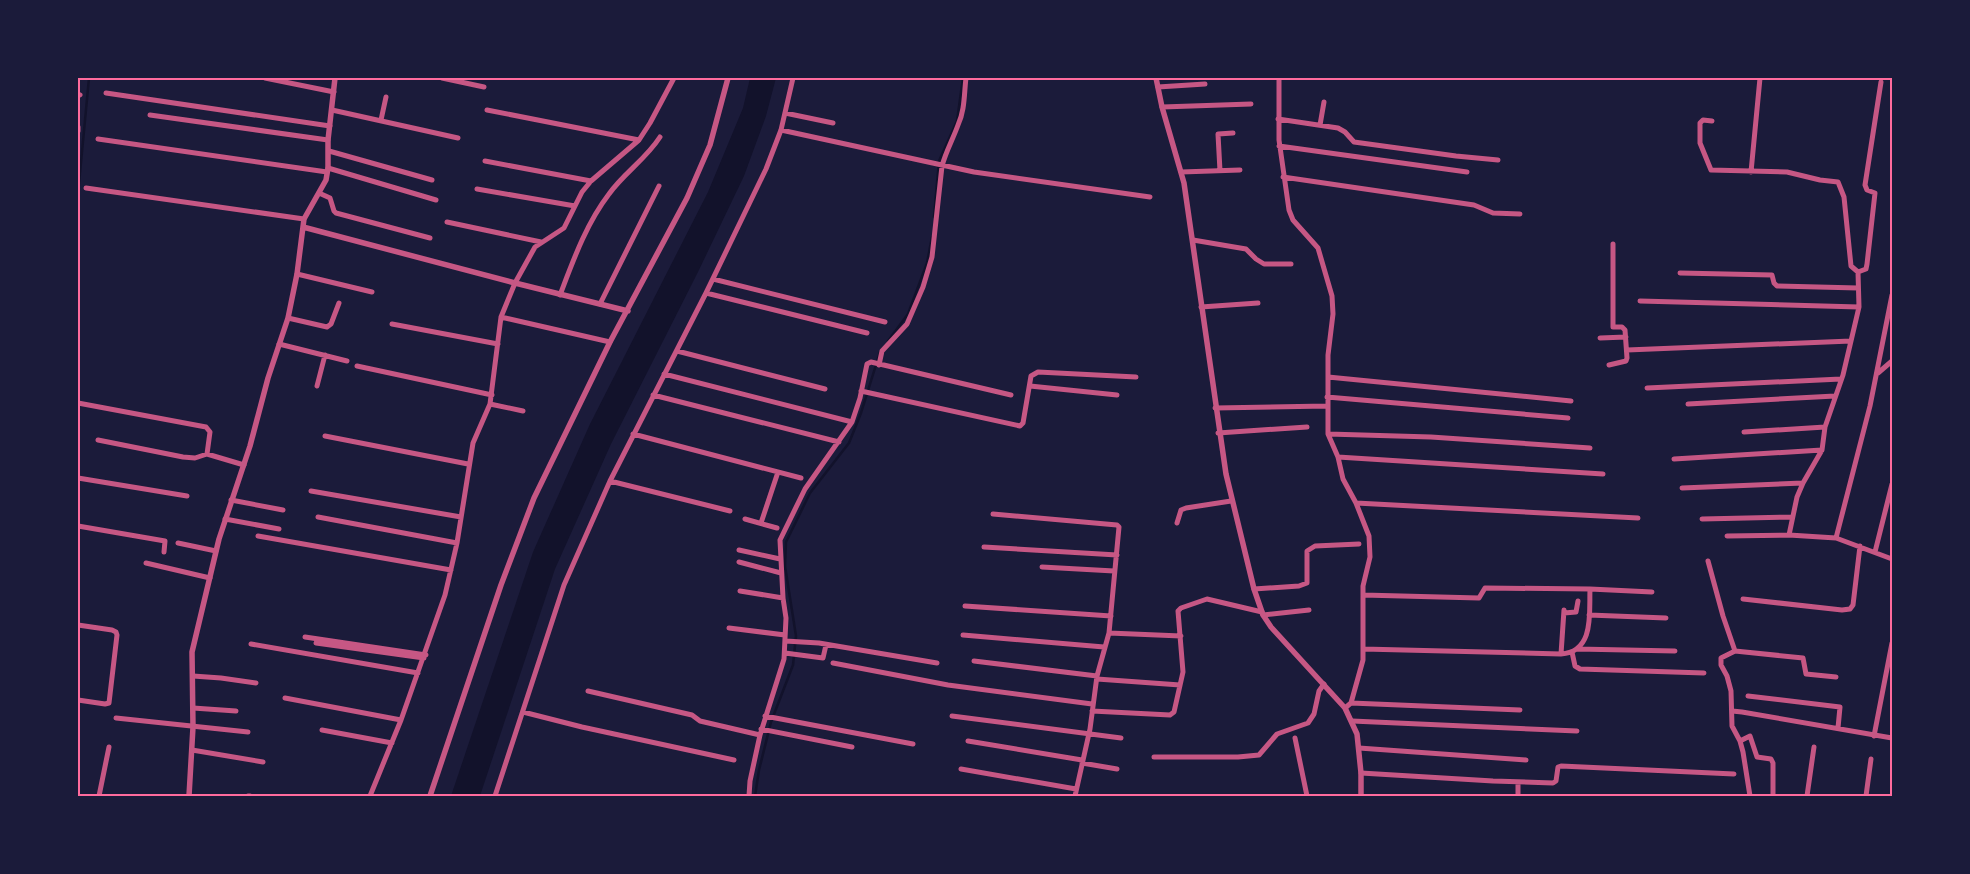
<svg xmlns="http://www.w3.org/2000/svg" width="1970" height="874" viewBox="0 0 1970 874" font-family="'Archivo Narrow',sans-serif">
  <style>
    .water { fill: #12122b }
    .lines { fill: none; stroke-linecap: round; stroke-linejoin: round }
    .stream { stroke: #12122b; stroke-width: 2.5 }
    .minor { stroke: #c65784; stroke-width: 5 }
    .tertiary { stroke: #c65784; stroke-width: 5.5 }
    .neatline { fill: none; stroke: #ff6b9d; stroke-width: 2 }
  </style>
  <rect width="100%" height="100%" fill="#1b1b3a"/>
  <path class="water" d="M750 78H776L766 116 744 176 698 272 611 444 555 569 480 796H451L533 552 590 424 708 192 743 108Z"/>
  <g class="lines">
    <path class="stream" d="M78 194 89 78
      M934 217 939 161 957 121 963 78
      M888 341 908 314 927 263 932 237
      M755 796 759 770 771 722 793 665 796 636 785 566 786 542 810 493 849 443 861 413 880 352"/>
    <path class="minor" d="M265 78 334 92
      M442 78 484 87
      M1279 78V140L1289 210 1293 220 1318 248 1332 296 1333 314 1328 355V434L1338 457 1343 479 1356 503 1369 536 1370 557 1363 586V660L1351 703 1345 708
      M1158 87 1205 84
      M106 93 330 126
      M78 94 80 95
      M1162 107 1251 104
      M332 110 458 138
      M487 110 639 140
      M785 113 833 123
      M150 115 328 140
      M1278 119 1338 128 1345 132 1354 142 1456 156 1498 160
      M381 120 386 97
      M1712 121 1703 120 1700 123V143L1711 170 1787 172 1820 180 1838 182 1844 197 1851 266 1858 272
      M1320 125 1324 102
      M781 130 974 172 1150 197
      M78 131V127
      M98 139 327 172
      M1279 146 1467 172
      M329 151 432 180
      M485 161 591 181
      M328 168 436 200
      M1220 171 1218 134 1233 133
      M1181 172 1240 170
      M1751 172 1760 78
      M1283 177 1474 205 1493 213 1520 214
      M86 188 304 219
      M477 189 575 206
      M319 193 330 198 334 211 336 213 430 238
      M447 222 541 242
      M1193 240 1246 249 1256 259 1264 264H1291
      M1680 273 1772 275 1774 283 1777 286 1858 288
      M297 274 372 292
      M713 279 885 322
      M706 293 867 333
      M560 295C573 261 586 224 609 194 624 173 646 159 660 137
      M1640 301 1859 307
      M600 304 659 186
      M1201 307 1258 303
      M501 317 610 342
      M288 318 327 327 331 324 339 303
      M392 324 498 344
      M1600 338 1626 337
      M279 344 347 361
      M1627 350 1851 341
      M677 351 825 389
      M879 365 882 351 907 324 923 287 932 257 942 166C946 151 953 139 958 125 965 110 964 94 966 78
      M1609 365 1626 361 1627 358 1625 330 1622 327H1613V244
      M357 366 492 395
      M1878 373 1892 361
      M664 374 852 422
      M1328 377 1571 401
      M317 386 325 355
      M1030 386 1117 395
      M1647 388 1841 379
      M861 391 1020 426 1023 423 1031 376 1038 372 1136 377
      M653 395 839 442
      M1327 397 1568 418
      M78 403 206 427 210 432 207 454
      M490 404 523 411
      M1688 404 1835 396
      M1215 408 1327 406
      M1744 432 1825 427
      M1218 433 1307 427
      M633 434 801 478
      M1328 434 1431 437 1590 448
      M325 436 468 464
      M98 440 183 457 195 458 207 454
      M207 454 244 465
      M1338 457 1603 474
      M1674 459 1822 450
      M78 478 187 496
      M610 481 730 511
      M1682 488 1803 483
      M311 491 461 517
      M231 500 283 510
      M1356 503 1638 518
      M993 514 1117 525 1119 527 1109 633 1097 676 1090 729 1075 796
      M318 517 457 543
      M225 519 279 529
      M745 519 777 528
      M1702 519 1792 517
      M761 523 778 472
      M1177 523 1181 510 1186 508 1231 501
      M78 526 165 541 164 552
      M1789 535 1797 497 1803 483 1822 450 1825 427 1843 375 1859 307 1858 272 1866 269 1867 264 1875 193 1867 190 1865 185 1881 82
      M258 536 451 570
      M1727 536 1789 535 1836 538 1892 559
      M1836 538 1870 406 1892 295
      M178 543 216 551
      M984 547 1117 555
      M739 550 780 559
      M1875 552 1892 484
      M1708 561 1723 616 1735 651
      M739 562 781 573
      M146 563 210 578
      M1042 567 1114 571
      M1254 589 1299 586 1307 583V551L1315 546 1359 544
      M740 591 783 598
      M1363 595 1479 598 1485 588 1590 589 1652 592
      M1743 599 1842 610 1850 609 1853 605 1860 546
      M965 606 1111 616
      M1564 613 1576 612 1578 601
      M1263 615 1309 610
      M1589 615 1666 618
      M78 625 112 630 116 632 117 635 109 703 105 704 78 700
      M729 628 785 635
      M1109 633 1181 636
      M963 635 1104 647
      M305 637 426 655
      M785 641 819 643 937 663
      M316 643 424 658
      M251 644 418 673
      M1363 649 1561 654C1595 652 1589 612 1590 589
      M1577 649 1675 651
      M1572 652 1575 666 1580 669 1704 673
      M785 653 823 658 826 645
      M1561 654 1564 610
      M974 661 1097 676
      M833 663 948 685 1092 704
      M193 676 221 678 256 683
      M1097 679 1180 685
      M588 691 692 715 700 721 760 735
      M1748 696 1840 707 1838 728
      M285 698 401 720
      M1351 703 1520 710
      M193 708 236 711
      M1092 711 1170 715 1174 712 1183 672 1178 611 1181 608 1207 599 1262 612
      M1732 711 1742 712 1892 738
      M523 712 582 727 734 760
      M765 716 913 744
      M952 716 1121 738
      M116 718 248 732
      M1352 721 1577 731
      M761 729 852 747
      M322 730 392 743
      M1874 736 1892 643
      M1295 738 1307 796
      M968 741 1082 760
      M1740 741 1750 736 1757 757 1771 759 1773 763V796
      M1359 748 1526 760
      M192 750 263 762
      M1154 757H1238L1259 755 1277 734 1308 723 1314 714 1319 691 1324 684
      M1082 763 1117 769
      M961 769 1076 789
      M1361 773 1493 781 1553 783 1556 781 1558 767 1561 766 1734 774
      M99 796 109 747
      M248 796H250
      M370 796 401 720 445 595 457 543 473 443 490 404 501 317 515 283 535 247 564 228 582 192 591 181 639 140 650 123 674 78
      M495 796 564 585 610 481 706 293 766 169 781 130 793 78
      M749 796 750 781 760 735 784 659 786 618 783 598 780 540 805 489 852 422 860 398 867 364 871 362 1011 395
      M1518 796V782
      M1750 796 1743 752 1740 741 1732 726 1731 691 1727 676 1721 665V658L1735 651 1803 658 1806 674 1836 677
      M1807 796 1814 747
      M1866 796 1871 759"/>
    <path class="tertiary" d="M1156 78 1162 107 1184 183 1226 474 1254 589 1263 615 1271 627 1345 708 1357 734 1361 773V796
      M303 227 515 283 628 311
      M189 796 193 727 192 652 219 539 250 446 268 378 288 318 297 274 304 219 326 180 328 168V140L335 78
      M430 796 501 585 534 498 610 342 687 198 710 145 728 78"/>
  </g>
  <rect width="1970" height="874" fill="none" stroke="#1b1b3a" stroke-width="158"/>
  <rect x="79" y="79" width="1812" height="716" class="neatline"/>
</svg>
